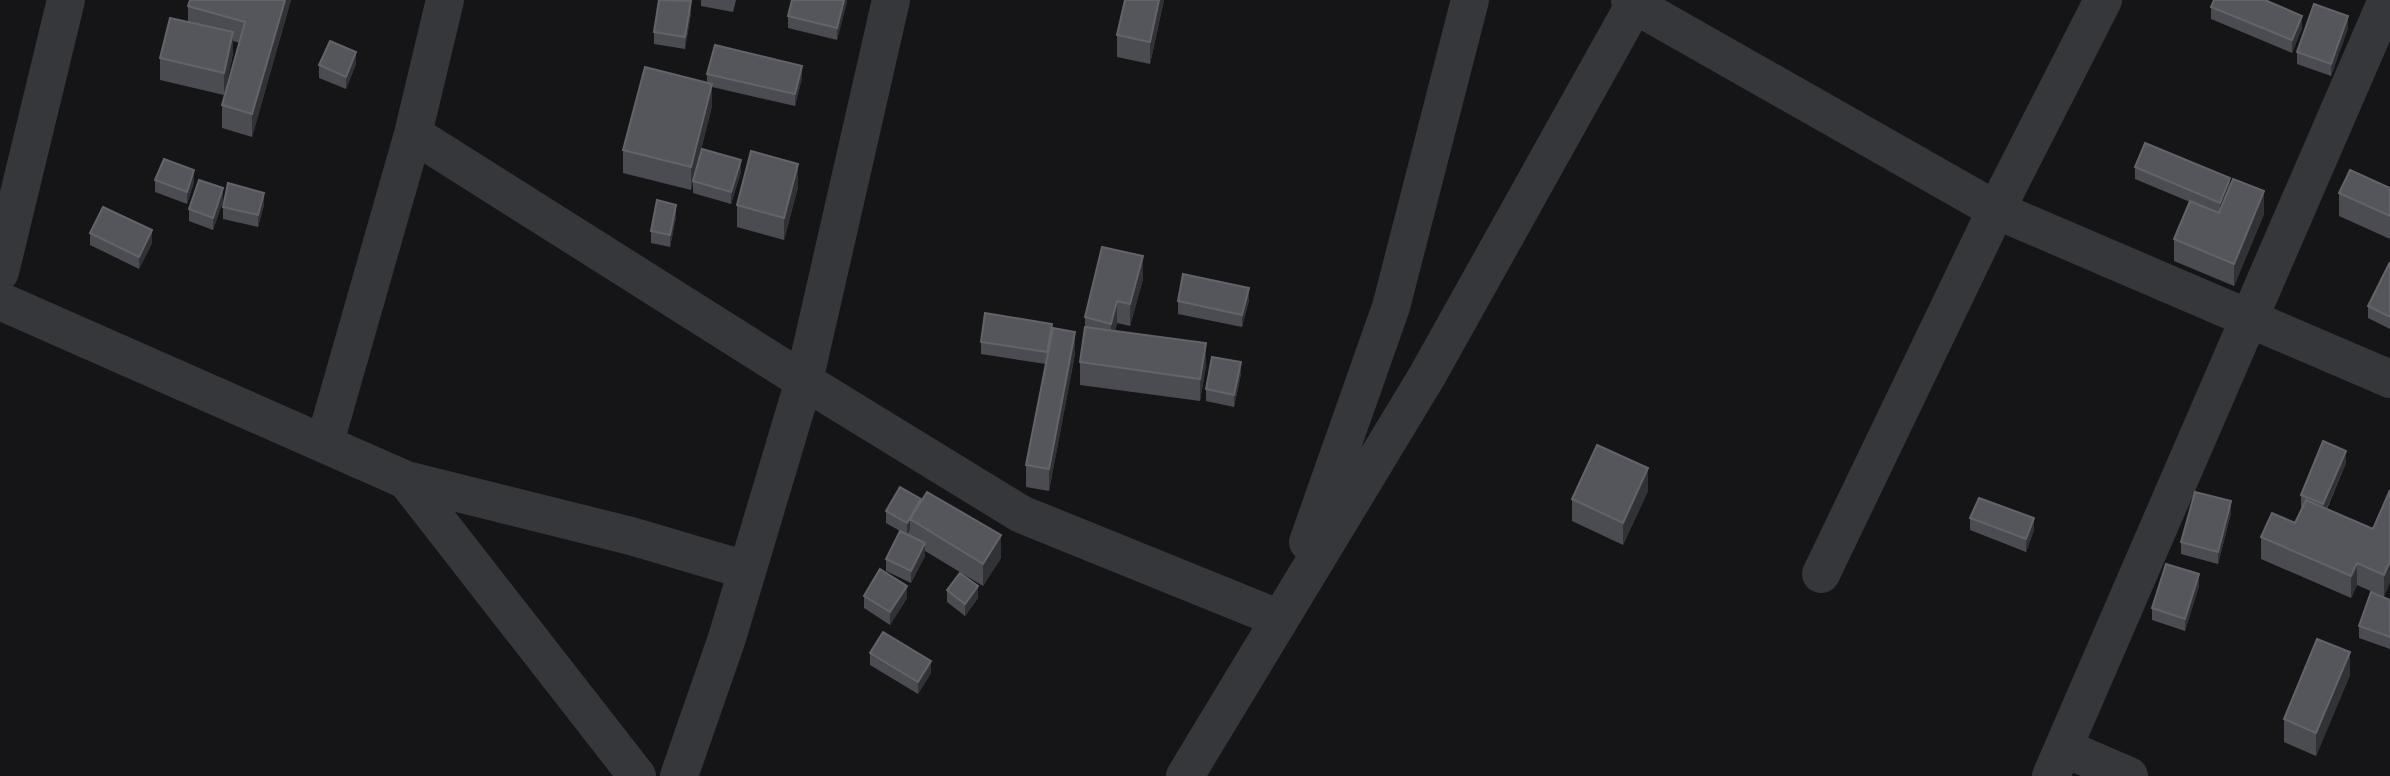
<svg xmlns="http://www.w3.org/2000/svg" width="2390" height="776" viewBox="0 0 2390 776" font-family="Overpass,sans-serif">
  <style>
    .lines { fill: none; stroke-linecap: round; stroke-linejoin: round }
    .street { stroke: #36373b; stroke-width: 38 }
    .wall { fill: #4b4c52 }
    .shaded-wall { fill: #313236 }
    .building { fill: #55565c; stroke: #62646a; stroke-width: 2 }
  </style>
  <rect width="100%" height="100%" fill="#151517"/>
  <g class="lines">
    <path class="street" d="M1630 0 1635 5 1996 210 2390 379
      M413 134 804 381 1021 514 1280 619
      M0 272 66 0
      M0 301 406 480 631 536 746 570
      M325 442 413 134 445 0
      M406 480 637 776
      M1308 542 1391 307 1470 0
      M1821 574 1996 210 2103 0
      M2064 748 2129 776
      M679 776 727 638 804 381 891 0
      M1185 776 1427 376 1637 0
      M2051 776 2387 0"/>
  </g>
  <path class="wall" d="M291 0 252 137 222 128V105L240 43 233 41V54L224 95 160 80V58L188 22V6Z
    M701 0H736L733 12 701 6Z
    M847 0 837 40 788 28V16Z
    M1164 0 1150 64 1117 57V35Z
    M2211 7 2302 28 2292 53 2211 19Z
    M691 13 685 49 654 44V32Z
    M2348 28 2331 76 2297 64V52Z
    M356 64 346 89 319 78V65Z
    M707 74 802 78 795 106 712 87V106L695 174 741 172 731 204 693 193V182L691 190 623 173V150L707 83Z
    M2135 167 2230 185 2264 214 2234 286 2174 261V239L2190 202 2135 179Z
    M155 180 194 182 187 204 155 192Z
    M798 187 784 240 737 227V205Z
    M2390 188V239L2339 216V193Z
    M223 201 213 230 189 221V209Z
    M264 205 258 227 223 219V207Z
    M676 217 670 247 651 243V231Z
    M90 233 152 243 139 269 90 245Z
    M2390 262V329L2368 318V306Z
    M1143 279 1130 326 1117 323 1115 331 1206 366 1200 401 1080 385V362L1085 332V317Z
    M1249 300 1242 327 1178 314V301Z
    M1052 336 1075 354 1049 491 1026 487V465L1046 364 981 354V342Z
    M1241 374 1234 407 1206 401V389Z
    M2346 463 2327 509 2373 529 2390 490 2384 597 2357 585 2351 598 2261 559V537L2295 523 2302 507H2301V495Z
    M900 487 1001 558 983 586 925 551V556L911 583 886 571V559L900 531 886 523V511Z
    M1648 491 1623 545 1572 521V499Z
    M2231 513 2218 564 2181 554V542Z
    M1970 518 2034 530 2026 552 1970 530Z
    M2199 586 2185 631 2152 620V608Z
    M947 590 978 598 965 616 947 602Z
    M864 596 907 598 890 625 864 608Z
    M2390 600V649L2359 638V626Z
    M870 653 931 673 918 694 870 665Z
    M2350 675 2316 756 2284 742V719Z"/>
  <path class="shaded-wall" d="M285 0H291L252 137V114Z
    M844 0H847V3L837 40V28Z
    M1159 0H1164L1150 64V42Z
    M691 1V13L685 49V37Z
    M2302 16V28L2292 53V40Z
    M2348 16V28L2331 76V64Z
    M233 32V54L224 95V73Z
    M356 52V64L346 89V77Z
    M802 66V78L795 106V94Z
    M712 84V106L691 190V167Z
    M741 160V172L731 204V192Z
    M798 164V187L784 240V218Z
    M194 170V182L187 204V192Z
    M2230 178V190L2220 215V203Z
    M223 188V201L213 230V218Z
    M2264 191V214L2234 286V264Z
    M264 193V205L258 227V215Z
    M676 205V217L670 247V235Z
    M152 230V243L139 269V257Z
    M1143 256V279L1130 326V304Z
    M1249 288V300L1242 327V315Z
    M1117 301V323L1111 346V324Z
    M1052 324V336L1047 364V352Z
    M1075 332V354L1049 491V469Z
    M1206 343V366L1200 401V379Z
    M1241 362V374L1234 407V395Z
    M2346 451V463L2323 516V504Z
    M1648 468V491L1623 545V523Z
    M921 499 910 519V530L907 535V523Z
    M2231 501V513L2218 564V552Z
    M2034 518V530L2026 552V539Z
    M1001 535V558L983 586V564Z
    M925 543V556L911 583V571Z
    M2390 561V583L2384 597V575Z
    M2357 563V585L2351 598V576Z
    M2199 574V586L2185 631V619Z
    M907 586V598L890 625V612Z
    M978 586V598L965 616V604Z
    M2350 652V675L2316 756V733Z
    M931 661V673L918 694V682Z"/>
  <path class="building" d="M190 0H285L252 114 222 105 245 22 188 6Z
    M659 0 691 1 685 37 654 32Z
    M792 0H844L837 28 788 16Z
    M1125 0H1159L1150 42 1117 35Z
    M2214 0H2265L2302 16 2292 40 2211 7Z
    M2314 4 2348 16 2331 64 2297 52Z
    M170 18 233 32 224 73 160 58Z
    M330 41 356 52 346 77 319 65Z
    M715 45 802 66 795 94 707 74Z
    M645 67 712 84 691 167 623 150Z
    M2145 143 2230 178 2220 203 2135 167Z
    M702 149 741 160 731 192 693 181Z
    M751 151 798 164 784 218 737 205Z
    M164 159 194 170 187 192 155 180Z
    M2350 170 2390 188V216L2339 193Z
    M2233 179 2264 191 2234 264 2174 239 2190 201 2219 213Z
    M199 180 223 188 213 218 189 209Z
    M228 183 264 193 258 215 223 207Z
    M657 200 676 205 670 235 651 231Z
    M103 207 152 230 139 257 90 233Z
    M1102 247 1143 256 1130 304 1117 301 1111 324 1085 317Z
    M2390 262V317L2368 306Z
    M1183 274 1249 288 1242 315 1178 301Z
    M985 313 1052 324 1047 352 981 342Z
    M1085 327 1206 343 1200 379 1080 362Z
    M1053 328 1075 332 1049 469 1026 465Z
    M1212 357 1241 362 1234 395 1206 389Z
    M2323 441 2346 451 2323 504 2301 495Z
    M1597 445 1648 468 1623 523 1572 499Z
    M900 487 921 499 907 523 886 511Z
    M2390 490V561L2384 575 2357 563 2351 576 2261 537 2272 513 2295 523 2306 500 2373 529Z
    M927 492 1001 535 983 564 910 519Z
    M2195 492 2231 501 2218 552 2181 542Z
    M1979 498 2034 518 2026 539 1970 518Z
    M900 531 925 543 911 571 886 559Z
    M2166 564 2199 574 2185 619 2152 608Z
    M880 569 907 586 890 612 864 596Z
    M960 573 978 586 965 604 947 590Z
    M2371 592 2390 600V637L2359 626Z
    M883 632 931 661 918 682 870 653Z
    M2317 639 2350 652 2316 733 2284 719Z"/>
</svg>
